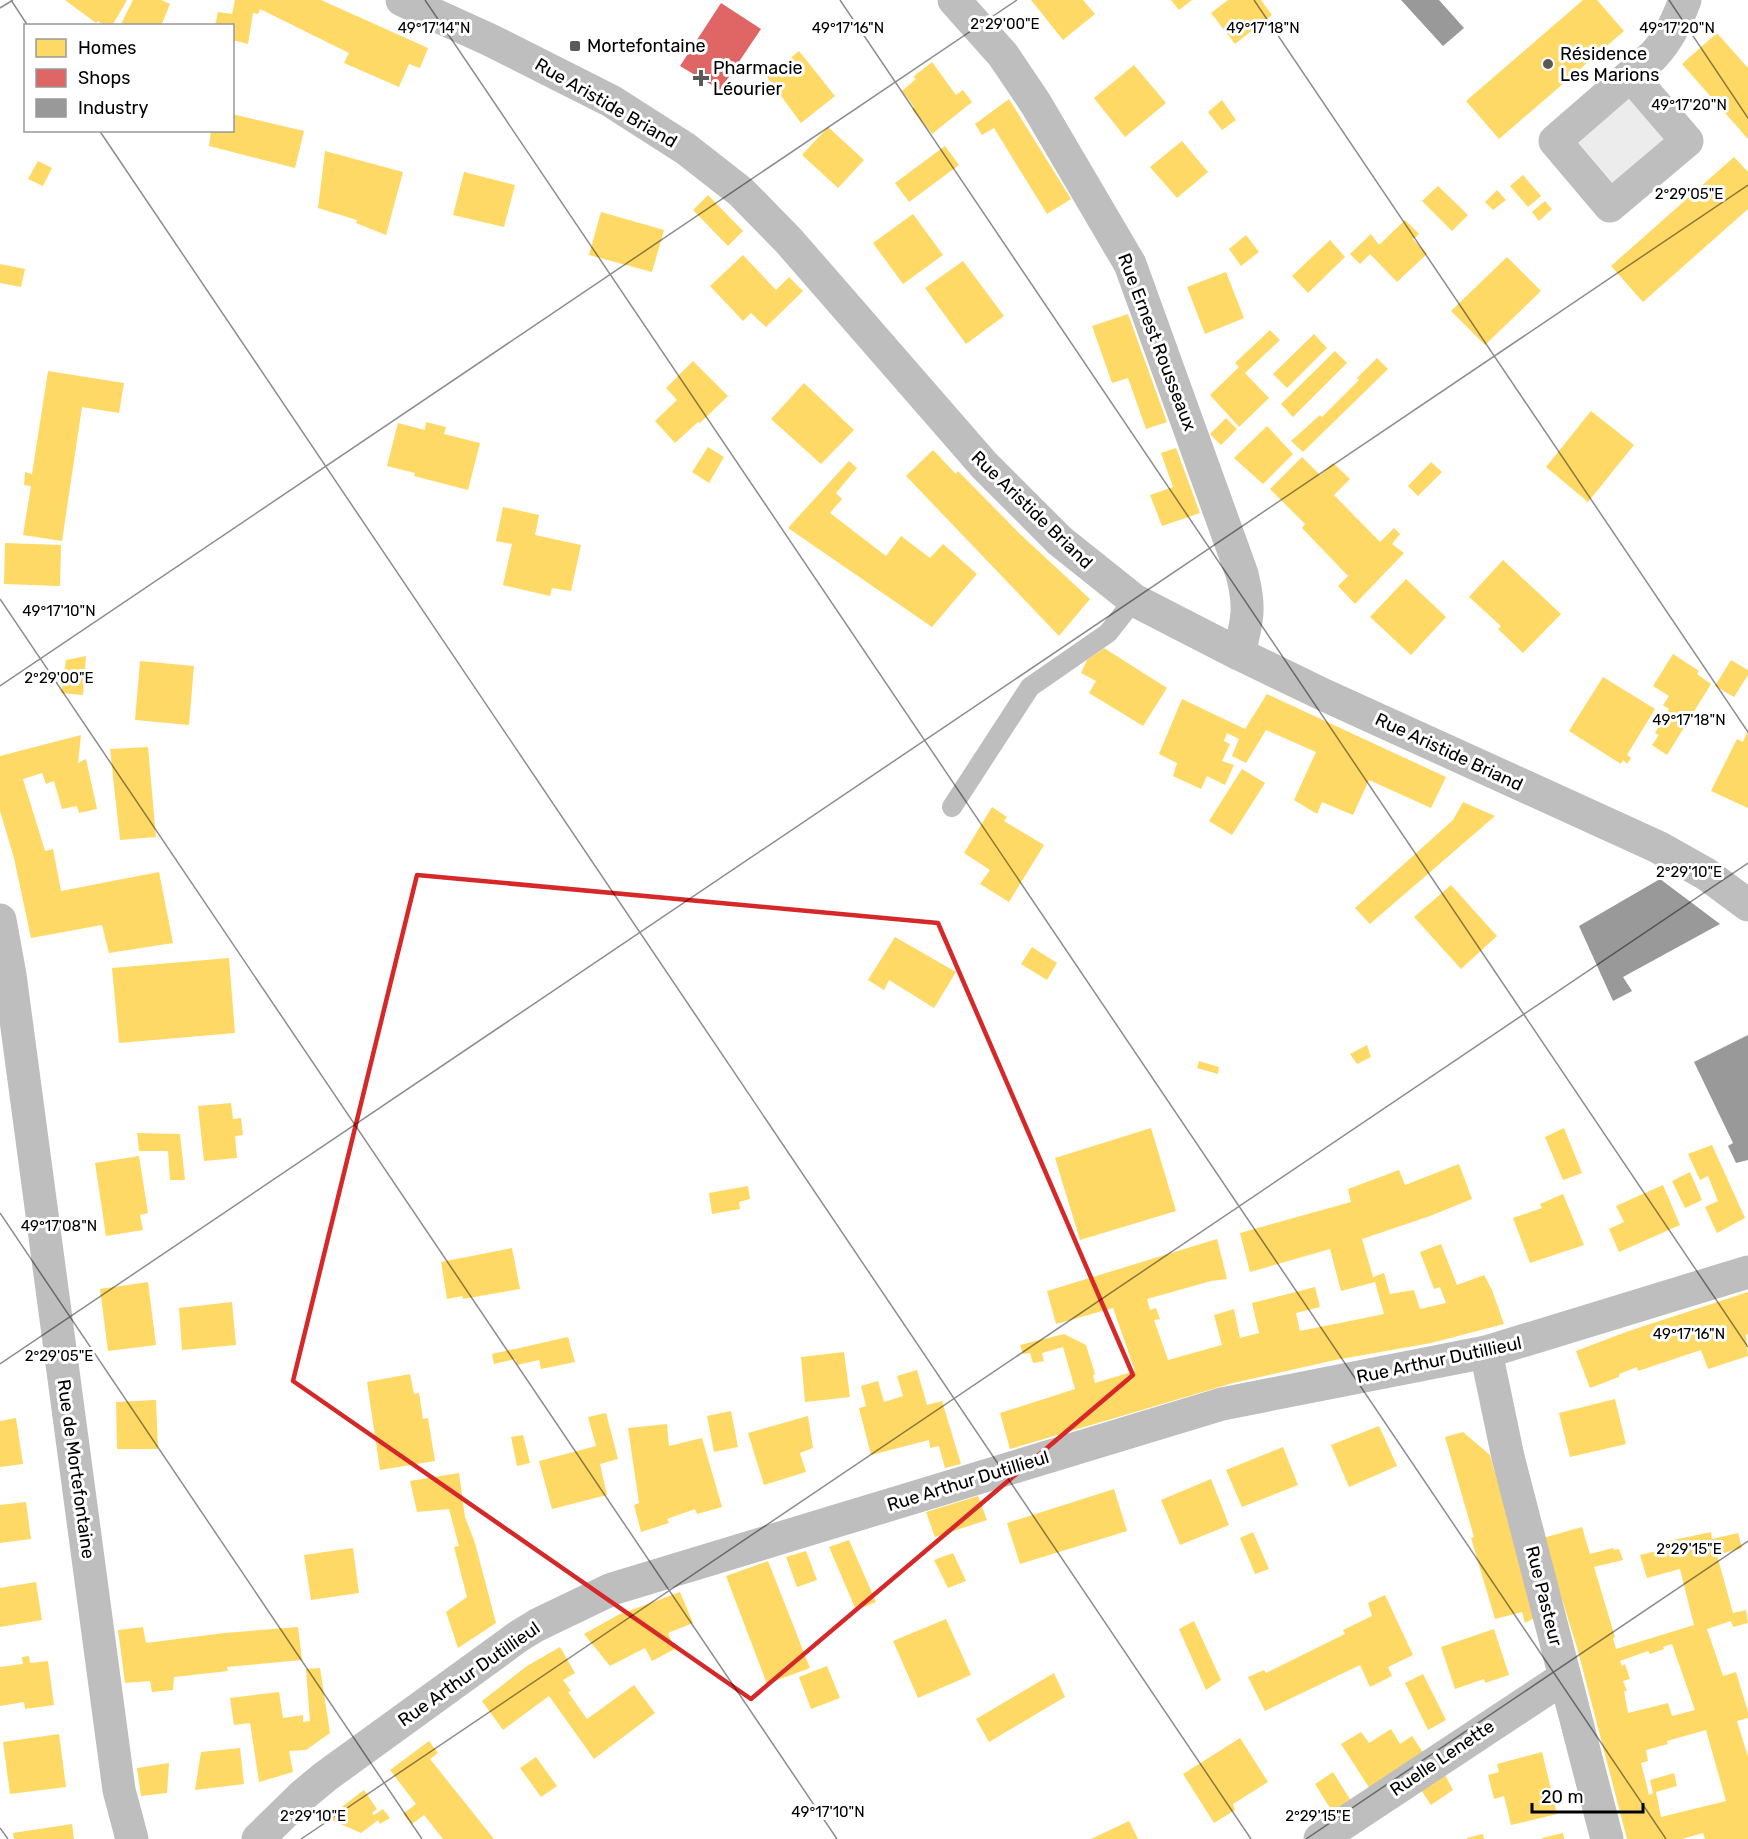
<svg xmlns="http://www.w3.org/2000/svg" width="1748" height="1839" viewBox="0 0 1748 1839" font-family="Rubik,sans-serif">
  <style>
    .green { fill: #ececec }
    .homes { fill: #ffd966; fill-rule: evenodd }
    .shops { fill: #e06666 }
    .industry { fill: #999 }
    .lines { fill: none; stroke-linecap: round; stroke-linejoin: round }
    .service { stroke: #bebebe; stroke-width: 20 }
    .minor { stroke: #bebebe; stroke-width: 33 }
    .marked { fill: none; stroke: #d62828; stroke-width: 4.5; stroke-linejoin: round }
    .ticks { fill: none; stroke: #000; stroke-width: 1.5; stroke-opacity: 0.45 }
    .poi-dot { fill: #595959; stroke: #fff; stroke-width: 2 }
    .labels { text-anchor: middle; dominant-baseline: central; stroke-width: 6; stroke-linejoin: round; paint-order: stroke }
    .poi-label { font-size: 18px; fill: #000; stroke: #fff; text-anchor: start }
    .street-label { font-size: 18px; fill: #000; stroke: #fff }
    .ticks-label { font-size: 15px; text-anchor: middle; fill: #000; stroke: #fff; stroke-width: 6; stroke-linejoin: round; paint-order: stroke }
  </style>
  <rect width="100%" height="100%" fill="#fff"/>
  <path class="green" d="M1628 97 1668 143 1617 188 1577 141Z"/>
  <path class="homes" d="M65 0H127L112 26H104L98 21 96 23Z
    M133 0H161L170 4 161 26H120Z
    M235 0H321L428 48 420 68 409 64 399 87 344 63 349 53 260 9 258 14 253 13 248 44 232 40V26H215L218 12 232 14Z
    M1031 0H1083L1095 14 1063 40Z
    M1171 0H1192L1179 10Z
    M1228 0H1261L1272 15 1235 44 1211 13Z
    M1583 0H1597L1624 31 1499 139 1466 101Z
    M1717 33 1748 68V139L1682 64Z
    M799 51 835 96 801 123 767 77Z
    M932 62 956 95 963 90 972 102 932 134 912 109 914 107 902 91 916 79 913 77Z
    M1134 65 1166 103 1125 137 1094 98Z
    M1009 99 1071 199 1047 214 994 128 982 135 975 124Z
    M1222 100 1236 120 1222 130 1208 112Z
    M232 114 304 131 295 168 209 146 211 130H232Z
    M828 127 864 160 838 188 802 155Z
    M1182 141 1208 172 1177 198 1150 167Z
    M945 146 959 165 909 202 895 183Z
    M325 151 403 172 386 235 356 223 357 220 318 208Z
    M1734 157 1748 172V209L1643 302 1611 266Z
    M38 161 52 168 43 186 28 179Z
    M464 172 515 185 504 227 453 215Z
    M1523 175 1541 196 1528 207 1510 186Z
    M1438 186 1468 215 1452 231 1422 201Z
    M1497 190 1506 200 1493 210 1485 202Z
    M708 195 743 231 728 246 693 210Z
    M1545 201 1552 209 1539 221 1532 212Z
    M601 212 664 230 652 272 589 255Z
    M913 214 943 255 903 284 873 243Z
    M1405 220 1419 234 1413 239 1427 254 1397 282 1370 254 1360 264 1350 254 1371 234 1379 245Z
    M1246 235 1259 252 1241 266 1229 249Z
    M1330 240 1345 257 1308 293 1292 276Z
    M743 255 776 290 789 277 803 291 766 327 751 313 743 321 710 286Z
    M1507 257 1541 291 1485 345 1451 311Z
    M963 261 1004 316 966 344 925 288Z
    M0 264 25 269 21 287 0 283Z
    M1226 272 1244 318 1205 334 1187 287Z
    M1128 314 1167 422 1146 429 1128 378 1112 383 1092 326Z
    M1270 330 1280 340 1245 373 1269 398 1239 427 1210 395 1239 367 1235 363Z
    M1314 334 1327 348 1287 388 1273 374Z
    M1335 351 1347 363 1293 417 1281 404Z
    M1377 358 1388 369 1303 452 1291 441 1320 415 1322 417 1359 380 1357 378Z
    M693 361 728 396 700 423 698 422 675 443 655 421 677 400 666 388Z
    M48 371 124 383 119 413 82 407 62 541 23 535 31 486 24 485 25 472 32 474Z
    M804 383 854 430 821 464 771 419Z
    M1591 411 1634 445 1588 502 1546 467Z
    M1226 418 1237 429 1221 445 1210 434Z
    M426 422 446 427 444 434 480 443 468 490 414 476 415 473 387 466 398 423 425 430Z
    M1267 426 1293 454 1263 484 1234 458Z
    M708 447 724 457 709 483 692 472Z
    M1176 448 1200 513 1162 526 1150 495 1173 487 1161 453Z
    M933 450 956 474 958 471 1021 535 1090 599 1059 636 906 476Z
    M1302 457 1320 475 1333 463 1350 479 1334 495 1380 542 1394 528 1400 534 1392 544 1404 553 1355 604 1338 586 1348 576 1302 528 1305 524 1270 489Z
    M849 461 857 468 836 493 842 499 830 513 886 556 901 536 930 558 943 544 977 574 932 627 788 528Z
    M1431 462 1442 472 1418 496 1408 486Z
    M503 507 539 515 535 535 581 545 571 591 552 588 550 596 503 585 512 544 496 541Z
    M5 543 61 545 60 586 4 584Z
    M1503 560 1561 614 1523 653 1498 629 1501 626 1469 597Z
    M1406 579 1446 617 1411 655 1370 617Z
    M1104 648 1167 688 1143 726 1089 693 1096 681 1081 673 1087 660Z
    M1673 654 1699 671 1697 674 1711 684 1667 755 1652 745 1659 735 1655 733 1669 709 1663 705 1669 696 1653 686Z
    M86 656 83 695 61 693 66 660Z
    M1731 660 1748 670V675L1734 697 1715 686Z
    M140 661 194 666 189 725 135 720Z
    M1603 677 1655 709 1627 755 1631 758 1627 764 1623 760 1621 764 1569 731Z
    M1267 694 1446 777 1431 808 1369 780 1353 815 1322 802 1317 814 1294 800 1316 752 1266 730 1246 763 1232 756 1239 739 1227 733 1224 741 1230 744 1222 761 1234 765 1225 785 1207 776 1201 789 1173 776 1177 763 1159 754 1182 699 1245 729Z
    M1748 730V808L1711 791 1737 739 1743 742Z
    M81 735 78 763 86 759 97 809 79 813 77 806 62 809 54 781 46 784 42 773 23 779 45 851 53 849 61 891 159 872 173 943 109 953 102 925 31 938 14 858 0 811V756Z
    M148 747 156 837 120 840 110 749Z
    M1242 769 1265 783 1232 835 1209 821Z
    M1463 802 1495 816 1370 924 1355 908 1453 820Z
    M992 807 1007 817 1004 821 1044 845 1009 902 980 884 990 870 964 853Z
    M1451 885 1497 936 1461 969 1414 917Z
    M895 937 956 972 934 1008 889 980 884 990 868 980Z
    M1032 947 1057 963 1047 980 1021 964Z
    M229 958 235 1033 119 1043 112 968Z
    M1367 1045 1371 1057 1357 1064 1350 1054Z
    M1199 1061 1219 1067 1218 1074 1197 1068Z
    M231 1103 233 1119 241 1118 243 1135 235 1136 237 1158 204 1161 198 1106Z
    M1151 1128 1176 1211 1080 1240 1055 1158Z
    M1564 1128 1582 1173 1563 1180 1545 1137Z
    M137 1133 180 1134 185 1180H170L168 1151H139Z
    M1712 1145 1745 1218 1717 1233 1705 1207 1718 1201 1708 1176 1700 1180 1688 1154Z
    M139 1156 148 1213 140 1215 143 1230 106 1236 95 1163Z
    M1459 1164 1472 1199 1430 1216 1362 1239 1373 1277 1384 1273 1390 1294 1414 1290 1420 1309 1446 1303 1440 1287 1434 1289 1420 1252 1441 1244 1457 1285 1484 1275 1492 1290 1504 1324 1431 1343 1335 1360 1233 1383 1010 1449 1000 1413 1075 1389 1063 1347 1042 1353 1044 1361 1033 1363 1030 1353 1023 1354 1020 1345 1064 1334 1086 1345 1095 1374 1093 1375 1095 1383 1135 1371 1113 1308 1056 1324 1047 1291 1217 1239 1227 1279 1211 1281 1147 1299 1150 1310 1156 1308 1160 1319 1154 1320 1168 1360 1222 1345 1214 1315 1234 1309 1240 1338 1259 1333 1252 1303 1315 1287 1320 1307 1296 1313 1300 1331 1384 1314 1375 1282 1341 1291 1330 1249 1250 1272 1240 1233 1351 1202 1348 1189 1399 1170 1405 1185Z
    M1690 1172 1702 1200 1685 1208 1672 1181Z
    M1663 1185 1680 1225 1619 1252 1609 1229 1624 1222 1616 1206Z
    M748 1186 750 1199 739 1202 740 1209 712 1214 709 1193Z
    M1563 1194 1584 1245 1530 1263 1513 1218 1542 1208 1540 1204Z
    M512 1248 520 1289 463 1299 462 1296 447 1299 441 1262Z
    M148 1282 156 1345 108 1351 100 1289Z
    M1748 1292V1334L1746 1335 1748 1356 1708 1369 1701 1350 1638 1371 1637 1367 1619 1374V1377L1590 1388 1576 1351 1626 1332Z
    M232 1302 236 1345 182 1350 179 1308Z
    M568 1337 575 1362 541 1369 539 1360 517 1365 515 1359 494 1364 492 1354Z
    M844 1352 850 1397 805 1402 801 1357Z
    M917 1370 927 1405 942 1401 961 1464 945 1468 939 1446 930 1448 929 1440 871 1455 859 1408 866 1406 861 1386 878 1381 884 1402 903 1396 897 1376Z
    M410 1374 414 1394 419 1393 423 1419 428 1418 435 1461 380 1470 367 1382Z
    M1615 1399 1626 1444 1570 1457 1559 1413Z
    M156 1400 158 1449H117L116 1402Z
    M731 1411 738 1447 714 1452 707 1416Z
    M606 1413 618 1459 600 1464 607 1495 552 1509 539 1461 596 1446 588 1417Z
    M808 1416 813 1448 800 1453 806 1472 764 1485 748 1433Z
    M16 1418 23 1464 0 1467V1421Z
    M667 1424 669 1446 702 1438 722 1507 697 1514 695 1509 667 1519 669 1523 641 1532 634 1505 639 1503 628 1428Z
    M1379 1426 1397 1466 1349 1487 1331 1445Z
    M1463 1432 1490 1455 1536 1617 1525 1623 1522 1612 1495 1619 1471 1538 1474 1537 1445 1437Z
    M523 1435 530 1463 517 1466 511 1437Z
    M1283 1447 1298 1485 1242 1507 1226 1470Z
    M459 1473 465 1517 475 1543 496 1623 458 1648 446 1612 467 1597 454 1547 459 1546 449 1509 417 1512 410 1481Z
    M1211 1479 1229 1525 1180 1545 1161 1500Z
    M1114 1489 1127 1531 1020 1564 1007 1523Z
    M978 1496 987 1520 935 1537 926 1512Z
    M26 1502 31 1539 0 1543V1505Z
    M1582 1527 1590 1554 1613 1548 1614 1550 1619 1549 1623 1560 1594 1567 1615 1637 1613 1638 1616 1649 1694 1625 1680 1569 1647 1578 1640 1555 1665 1549 1664 1542 1711 1532 1712 1539 1738 1533 1742 1548 1717 1555 1733 1613 1746 1610 1748 1623 1733 1627 1731 1621 1707 1629 1723 1676 1736 1672 1748 1712V1718L1737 1721 1748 1757V1839H1705L1703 1833 1682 1839H1627L1578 1651 1543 1538ZM1672 1644 1695 1710 1672 1716 1668 1703 1628 1713 1624 1691H1627L1623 1681 1630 1679 1625 1664 1622 1666 1620 1661 1648 1651 1650 1654 1664 1649 1663 1647ZM1706 1730 1726 1801 1661 1817 1656 1792 1677 1786 1674 1773 1650 1780 1653 1793 1649 1795 1641 1763 1648 1761 1646 1750 1668 1744 1667 1741Z
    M1253 1532 1269 1569 1255 1574 1240 1538Z
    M849 1540 876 1602 856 1610 829 1547Z
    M353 1548 359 1593 311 1600 304 1555Z
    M806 1551 817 1580 797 1587 786 1557Z
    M953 1553 966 1581 948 1588 934 1560Z
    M768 1561 810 1668 767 1684 726 1576Z
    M36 1582 42 1620 0 1627V1588Z
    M680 1592 693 1623 668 1633 675 1649 652 1661 645 1648 610 1666 584 1634 618 1615Z
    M1385 1595 1413 1655 1388 1667 1392 1676 1370 1687 1360 1665 1265 1711 1248 1677 1264 1670 1266 1673 1345 1634 1343 1630 1372 1616 1368 1603Z
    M946 1619 971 1675 918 1698 893 1641Z
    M1194 1621 1221 1680 1206 1690 1179 1629Z
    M143 1627 146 1643 224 1633 298 1627 302 1660 227 1667 228 1671 174 1677 173 1690 152 1692 150 1681 125 1683 118 1630Z
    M1494 1629 1509 1675 1485 1683 1484 1679 1455 1689 1441 1647Z
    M560 1647 575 1673 563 1680 571 1691 568 1692 587 1719 634 1685 655 1713 594 1759 549 1696 503 1730 482 1701 527 1666Z
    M29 1656 30 1663 48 1661 54 1705 25 1709 24 1702 0 1706V1667L23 1664 22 1657Z
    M827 1666 840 1698 811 1709 799 1677Z
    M320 1668 330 1733 306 1750 289 1751 293 1772 259 1782 250 1723 234 1725 230 1698 279 1692 283 1718 303 1715V1722L310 1721 306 1669Z
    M1054 1673 1065 1697 989 1742 976 1719Z
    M1423 1674 1446 1720 1428 1730 1405 1683Z
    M1391 1729 1400 1744 1412 1736 1424 1754 1370 1789 1341 1744 1361 1732 1369 1743Z
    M59 1734 66 1787 10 1794 3 1742Z
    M1240 1738 1268 1782 1233 1804 1235 1810 1214 1823 1183 1774Z
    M429 1741 438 1753 430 1759 494 1839H443L424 1815 412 1824 403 1814 416 1804 390 1770Z
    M240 1748 244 1784 195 1790 201 1752Z
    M1542 1752 1557 1814 1511 1825 1504 1796 1494 1799 1488 1775 1499 1772 1497 1764Z
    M536 1757 557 1786 541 1797 520 1768Z
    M169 1763 167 1793 141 1796 137 1768Z
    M1333 1772 1351 1801 1333 1813 1315 1784Z
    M1445 1775 1453 1790 1431 1805 1421 1790Z
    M364 1790 377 1809 372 1813 374 1815 383 1809 390 1818 380 1824 378 1820 361 1833 327 1818Z
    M1129 1821 1138 1839H1091Z
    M72 1824 74 1839H14L13 1833Z
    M1563 1833 1564 1839H1542V1838Z
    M1483 1834 1484 1839H1467V1838Z"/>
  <path class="shops" d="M721 3 761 29 720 90 680 66Z"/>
  <path class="industry" d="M1401 0H1439L1464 28 1443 46Z
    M1660 879 1720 924 1623 977 1632 991 1613 1001 1579 926Z
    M1748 1035V1160L1736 1163 1728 1146 1733 1143 1694 1062Z"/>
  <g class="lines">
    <path class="service" d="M952 807 1030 687 1108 633 1134 600"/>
    <path class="minor" d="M402 0 490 40 611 101 686 149 741 192 789 241 984 465 1060 541 1134 600 1239 654 1322 694 1658 847 1706 874 1748 905
      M954 0 1003 55 1036 104 1130 264 1242 574C1251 609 1247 620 1239 654
      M1631 76 1687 141 1610 206 1555 141 1653 56C1669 39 1677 21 1685 0
      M0 920 10 975 119 1790 132 1839
      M1486 1352 1508 1457 1607 1839
      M258 1839 303 1795 326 1776 519 1636 537 1625 612 1589 1222 1404 1486 1352 1748 1272
      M1320 1839 1565 1677"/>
  </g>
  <path class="marked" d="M417 875 938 923 1133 1375 751 1699 293 1381Z"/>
  <path class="ticks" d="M11 0 28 26M425 0 1666 1839M840 0 1748 1347M1254 0 1748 732M1669 0 1748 118M0 8 13 0M99 130 1251 1839M0 599 837 1839M0 686 1017 0M0 1213 422 1839M0 1364 1748 185M0 1828 8 1839M301 1839 1748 863M1306 1839 1748 1541"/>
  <g class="poi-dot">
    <rect x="569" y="40" width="12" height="12" rx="3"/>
    <circle cx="1548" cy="64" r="6"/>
    <path d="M698 69h6v6h6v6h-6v6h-6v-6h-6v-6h6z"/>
  </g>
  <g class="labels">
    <g class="poi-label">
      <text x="587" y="46">Mortefontaine</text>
      <text x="1560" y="54">Résidence<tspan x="1560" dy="21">Les Marions</tspan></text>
      <text x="713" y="68">Pharmacie<tspan x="713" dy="21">Léourier</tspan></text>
    </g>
    <g class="street-label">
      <text transform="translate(606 103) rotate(30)">Rue Aristide Briand</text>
      <text transform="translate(1157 342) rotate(69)">Rue Ernest Rousseaux</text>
      <text transform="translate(1032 510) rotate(44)">Rue Aristide Briand</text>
      <text transform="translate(1449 752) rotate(25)">Rue Aristide Briand</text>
      <text transform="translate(1439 1360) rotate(-12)">Rue Arthur Dutillieul</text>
      <text transform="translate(76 1469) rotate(82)">Rue de Mortefontaine</text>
      <text transform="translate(968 1481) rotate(-17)">Rue Arthur Dutillieul</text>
      <text transform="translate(1544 1596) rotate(76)">Rue Pasteur</text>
      <text transform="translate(469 1674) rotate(-35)">Rue Arthur Dutillieul</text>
      <text transform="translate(1442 1758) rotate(-34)">Ruelle Lenette</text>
    </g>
  </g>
  <g class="ticks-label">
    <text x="1005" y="29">2°29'00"E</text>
    <text x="434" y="33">49°17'14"N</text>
    <text x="1677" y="33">49°17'20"N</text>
    <text x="848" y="33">49°17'16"N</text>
    <text x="1263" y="33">49°17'18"N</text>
    <text x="1689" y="110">49°17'20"N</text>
    <text x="1689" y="199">2°29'05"E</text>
    <text x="59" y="616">49°17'10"N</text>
    <text x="59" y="683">2°29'00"E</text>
    <text x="1689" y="725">49°17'18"N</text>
    <text x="1689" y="877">2°29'10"E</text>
    <text x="59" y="1231">49°17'08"N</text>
    <text x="1689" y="1339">49°17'16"N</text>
    <text x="59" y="1361">2°29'05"E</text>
    <text x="1689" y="1554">2°29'15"E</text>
    <text x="828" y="1817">49°17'10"N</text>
    <text x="313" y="1821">2°29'10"E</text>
    <text x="1318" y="1821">2°29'15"E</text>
  </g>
  <rect x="24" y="24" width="210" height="108" fill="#ffffff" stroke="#999999" stroke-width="1.5"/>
  <rect x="36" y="39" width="30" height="18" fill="#ffd966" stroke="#999999" stroke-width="1.5"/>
  <text x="78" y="54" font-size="18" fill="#000000">Homes</text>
  <rect x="36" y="69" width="30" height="18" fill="#e06666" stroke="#999999" stroke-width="1.5"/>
  <text x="78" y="84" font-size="18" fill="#000000">Shops</text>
  <rect x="36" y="99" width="30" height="18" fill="#999999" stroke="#999999" stroke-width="1.5"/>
  <text x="78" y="114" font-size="18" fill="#000000">Industry</text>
  <path d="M1532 1803v9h111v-9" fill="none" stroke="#000000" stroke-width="3"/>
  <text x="1541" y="1803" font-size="18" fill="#000000" stroke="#ffffff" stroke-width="4.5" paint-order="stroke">20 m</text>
</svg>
